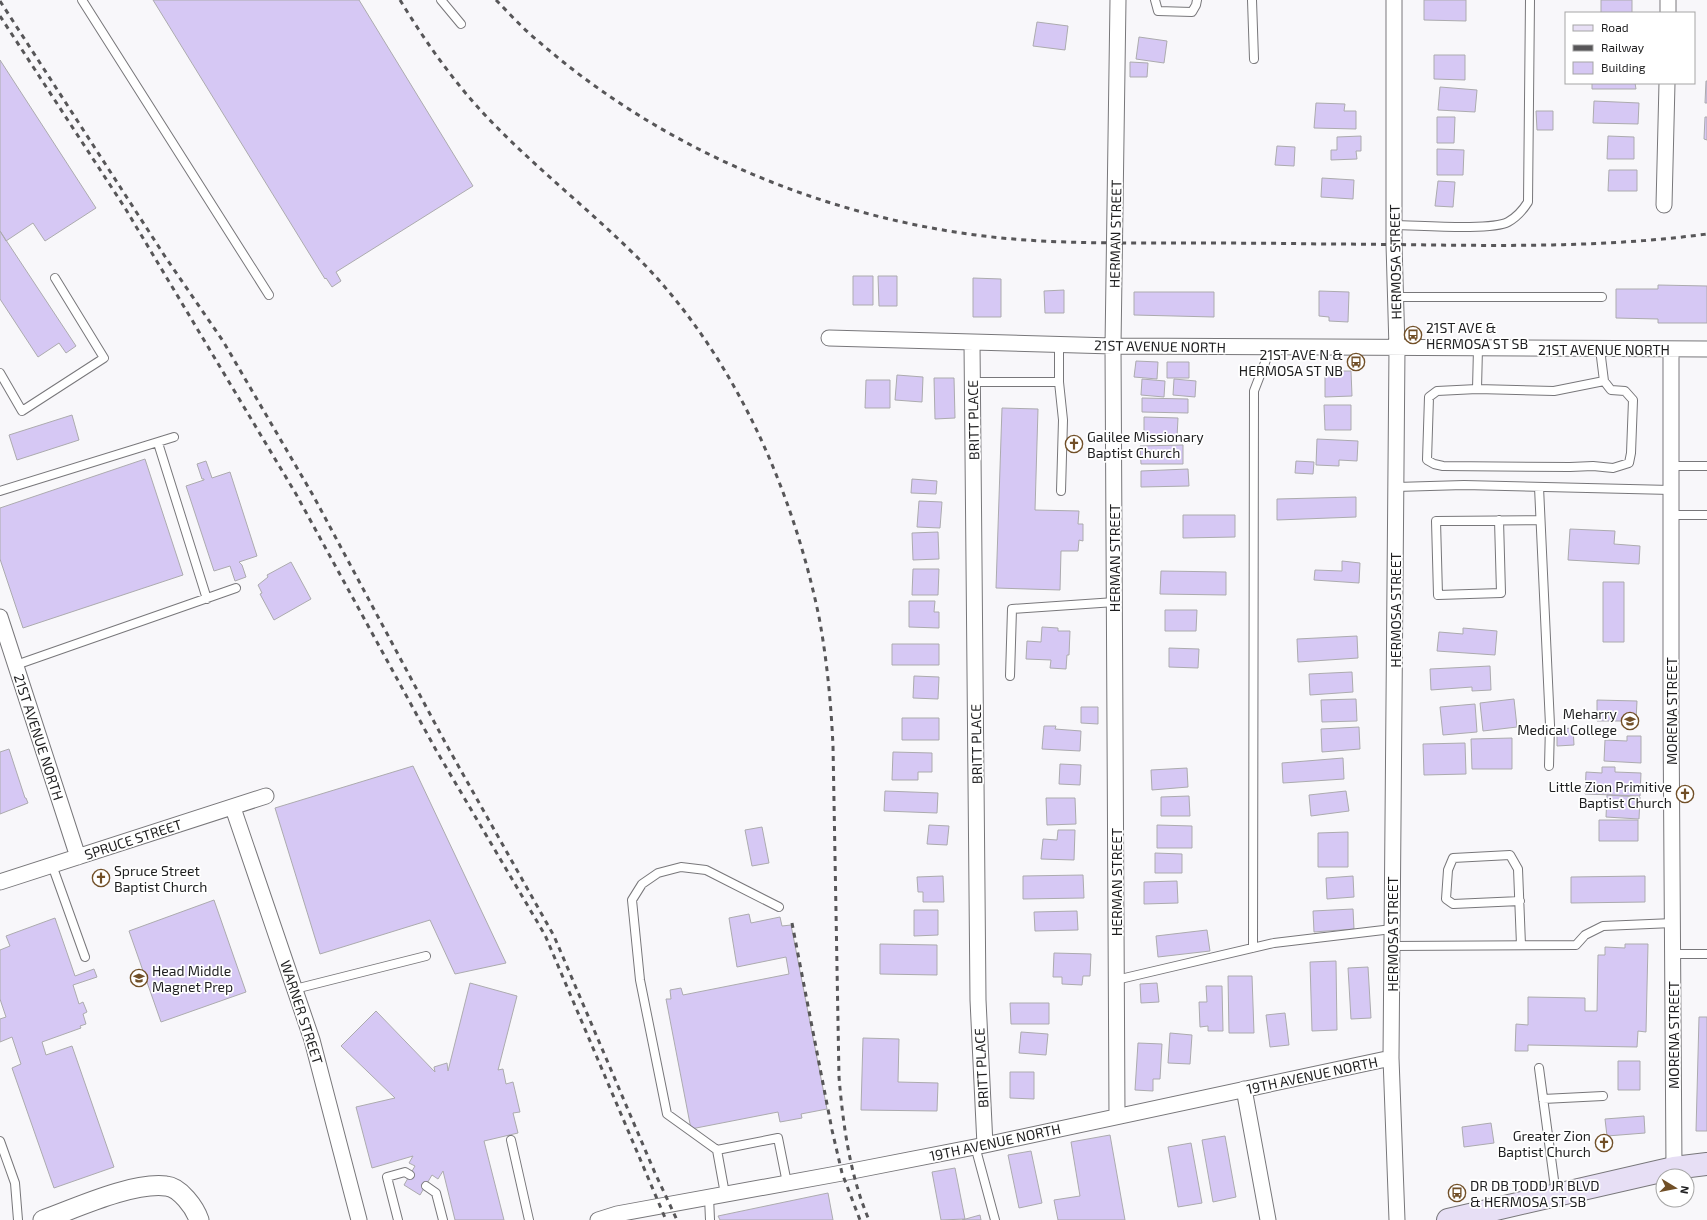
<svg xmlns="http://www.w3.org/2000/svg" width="1707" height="1220" viewBox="0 0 1707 1220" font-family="'Exo 2',sans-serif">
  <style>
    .building { fill: #d6c8f4; stroke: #acabae }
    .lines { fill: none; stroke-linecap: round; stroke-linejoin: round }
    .service-casing { stroke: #78777a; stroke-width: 10 }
    .minor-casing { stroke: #78777a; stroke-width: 17 }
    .tertiary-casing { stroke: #78777a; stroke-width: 21 }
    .secondary-casing { stroke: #78777a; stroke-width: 24 }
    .service { stroke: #fff; stroke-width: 8 }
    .minor { stroke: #fff; stroke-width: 15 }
    .tertiary { stroke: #fff; stroke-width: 19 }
    .secondary { stroke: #e7dff5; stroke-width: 22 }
    .rail { stroke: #575658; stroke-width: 3; stroke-dasharray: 5 5; stroke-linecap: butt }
    .labels { text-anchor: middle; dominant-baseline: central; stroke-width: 3.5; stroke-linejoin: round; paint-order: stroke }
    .street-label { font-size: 14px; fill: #1e1e1f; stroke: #fff }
    .poi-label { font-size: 14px; fill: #1e1e1f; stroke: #fff; text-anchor: start }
  </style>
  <rect width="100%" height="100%" fill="#f8f7fa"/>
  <path class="building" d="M153 0H359L473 186 336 272 341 281 332 287 326 278 325 279Z
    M1424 0H1466V21L1424 20Z
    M1601 0H1632V13H1601Z
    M1037 22 1068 26 1065 50 1033 46Z
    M1139 37 1167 41 1164 63 1136 59Z
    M1434 55H1465V80L1434 79Z
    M0 60 96 208 45 241 33 223 6 241 0 231Z
    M1130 62 1148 63 1147 77H1130Z
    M1706 81H1707V103H1705Z
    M1592 83H1635L1636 89H1592Z
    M1440 87 1477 90 1475 112 1438 110Z
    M1594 101 1639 103 1638 124 1593 123Z
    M1316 103 1345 104 1344 111H1356V129L1314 128Z
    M1536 111H1553V130H1537Z
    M1437 117H1455L1454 143H1437Z
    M1705 117H1707V140L1704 139Z
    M1361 136V151H1356L1357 159 1331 160V150H1337V137Z
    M1608 136 1634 137V159H1607Z
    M1277 146 1295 147 1294 166 1275 165Z
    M1437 149 1464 150 1463 175H1437Z
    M1609 170H1637V191H1608Z
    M1322 178 1354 180 1353 199 1321 197Z
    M1438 181 1455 182 1453 207 1435 206Z
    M0 231 76 346 66 353 59 343 38 357 0 299Z
    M853 276H873V305H853Z
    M878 276H897V306H879Z
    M973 278 1001 279V317H973Z
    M1658 285 1707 286V323H1658V319L1616 318V289H1658Z
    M1064 290V313H1045L1044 291Z
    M1319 291 1349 292 1348 322 1329 321V317L1319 316Z
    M1134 292H1214V317L1134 315Z
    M1136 361 1158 362 1157 379 1134 377Z
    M1167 362H1189V378H1167Z
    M1325 371H1351L1352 396 1325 397Z
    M897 375 923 377 922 402 895 400Z
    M934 378H954L955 418 935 419Z
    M1142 379 1165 381 1164 397 1141 395Z
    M1174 379 1196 381 1195 397 1173 395Z
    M866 380H890V408H865Z
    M1142 398 1188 399V413L1142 412Z
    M1324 405H1351V430H1325Z
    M1002 408 1038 409 1035 510 1079 511 1078 524H1083V541L1079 540 1078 551H1061L1060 590 996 588Z
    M72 415 79 440 17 460 9 435Z
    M1144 417 1178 418 1177 437 1144 436Z
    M1317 439 1358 441 1357 461 1339 460V466L1316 465Z
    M1183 445V464H1141L1140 446Z
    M145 459 183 575 23 628 0 559V508Z
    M206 461 212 478 230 472 257 556 239 562 242 565 246 577 235 581 230 566 214 571 186 486 204 480V479H202L197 464Z
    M1296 461 1314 462 1313 474 1295 473Z
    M1188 469 1189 486 1141 487V471Z
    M912 479 937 481 936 494 911 493Z
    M1356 497V517L1277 520V499Z
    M919 501 942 502 940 528 917 527Z
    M1183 515H1235V537L1183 538Z
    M1570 529 1615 531 1614 544 1640 546 1639 564 1568 560Z
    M938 532 939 559 913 560 912 533Z
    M1342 561 1360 563 1359 583 1314 580 1315 570 1342 571Z
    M291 562 311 599 274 620 260 594 262 593 258 585 268 577 267 575Z
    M913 569H939L938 595H912Z
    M1161 571 1226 572V595L1160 594Z
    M1603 582H1624V642H1603Z
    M909 601H935L934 612H939V628L909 627Z
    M1165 610H1197L1196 631H1165Z
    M1042 627 1058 628V631H1070L1069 655H1067L1066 669 1050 668 1051 660 1026 659 1027 641 1041 642Z
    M1463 628 1497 631 1495 655 1437 651 1439 632 1463 634Z
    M1357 636 1358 658 1298 662 1297 639Z
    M892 644H939V665H892Z
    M1169 648 1199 649 1198 668 1169 667Z
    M1490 666 1491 690 1472 691V687L1431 690 1430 669Z
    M1352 672 1353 692 1310 695 1309 674Z
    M914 676 939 677 938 699 913 698Z
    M1356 699 1357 721 1322 722 1321 700Z
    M1514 699 1517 727 1483 731 1480 703Z
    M1597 700 1637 701 1636 721H1597Z
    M1475 704 1477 732 1443 735 1440 707Z
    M1081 707H1098V724L1081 723Z
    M902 718H939V740H902Z
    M1044 726H1056L1055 729 1081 731 1080 751 1042 749Z
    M1359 727 1360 749 1322 752 1321 729Z
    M1573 728 1574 745 1557 746V729Z
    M1627 736H1641V763L1604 761 1605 740 1627 741Z
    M1512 738V769H1472L1471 739Z
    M1465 743 1466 774 1424 775 1423 744Z
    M9 749 25 798H26L28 803 0 814V752Z
    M893 752 932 753V772H918V780H892Z
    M1343 758 1344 779 1283 783 1282 763Z
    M1060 764 1081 765 1080 785 1059 784Z
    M413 766 506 963 455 974 430 920 320 954 275 808Z
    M1602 767H1615V772L1641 773 1640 796 1585 794 1586 772 1602 773Z
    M1187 768 1188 787 1152 790 1151 770Z
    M885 791 938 793 937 813 884 811Z
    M1346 791 1349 811 1311 816 1309 795Z
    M1607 795 1640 797 1639 819 1606 817Z
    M1189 796 1190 816H1161V797Z
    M1046 798H1075L1076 824 1047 825Z
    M1599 820H1638V841H1599Z
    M929 825 949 826 947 845 927 844Z
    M1157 825 1192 826V848H1157Z
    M762 827 769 863 752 866 745 830Z
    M1058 830H1075L1074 860 1041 859 1043 839 1057 840Z
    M1348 832V867H1318V833Z
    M1155 853 1182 854V873H1155Z
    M1083 875 1084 898 1023 899V876Z
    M943 876 944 902H923V892H918L917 877Z
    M1353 876 1354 897 1327 899 1326 878Z
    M1645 876V902L1571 903V877Z
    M1177 881 1178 903 1144 904V882Z
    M214 900 246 992 161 1022 129 931Z
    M1353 909 1354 929 1314 932 1313 911Z
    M914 910H938V935L914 936Z
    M1077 911 1078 930 1035 931 1034 912Z
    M749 914 751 923 780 917 782 926 791 925 827 1109 801 1114 802 1118 780 1122 778 1112 691 1129 666 999H671L670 990 681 988 683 995 789 974 786 957 737 967 729 918Z
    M55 918 75 976 94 969 97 977 73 985 79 1004 83 1002 87 1012 83 1014 86 1024 80 1026 81 1028 42 1042 46 1055 72 1046 114 1167 54 1188 12 1068 21 1064 12 1037 0 1042V1019L6 1017 0 999V950L10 946 6 936Z
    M1207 930 1210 951 1158 957 1156 936Z
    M880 944 937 945V975L880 974Z
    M1625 944H1648L1646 1032 1638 1031 1637 1047 1528 1045V1051H1515L1516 1024 1528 1025V997L1585 998V1011H1597L1598 955H1605V947L1625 948Z
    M1054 953 1091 954 1090 976H1083L1082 985 1062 984V977H1053Z
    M1336 961 1337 1030 1312 1031 1310 962Z
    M1368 967 1371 1018 1351 1019 1348 968Z
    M1228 976H1252L1254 1033H1229Z
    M470 983 517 996 498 1070 503 1069 506 1084 513 1082 520 1112 513 1113 518 1133 484 1141 504 1220H455L443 1171 438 1179 432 1175 420 1195 404 1185 415 1166 409 1163 413 1156 372 1168 356 1107 395 1098 341 1046 376 1011 435 1072 434 1067 447 1063 448 1071Z
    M1157 983 1159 1002 1141 1003 1140 984Z
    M1206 986H1222L1223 1031H1208V1026L1200 1027 1199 1002H1207Z
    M1010 1003H1049V1024H1011Z
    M1285 1013 1289 1045 1270 1047 1266 1015Z
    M1699 1017H1707V1131H1696Z
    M1021 1032 1048 1034 1046 1055 1019 1053Z
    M1170 1033 1192 1035 1190 1064 1168 1063Z
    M863 1038 899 1039 898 1082 938 1083 937 1111 861 1110Z
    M1138 1043 1162 1044 1160 1079H1153V1091L1135 1090Z
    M1618 1061H1640V1090H1618Z
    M1010 1072H1034V1099L1010 1098Z
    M1644 1116 1645 1133 1607 1136 1605 1119Z
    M1491 1123 1494 1143 1464 1147 1462 1127Z
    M1110 1135 1125 1220H1058L1054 1200 1080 1196 1071 1142Z
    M1225 1136 1236 1197 1213 1202 1202 1140Z
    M1191 1143 1202 1203 1178 1207 1168 1147Z
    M1031 1151 1042 1203 1019 1208 1008 1155Z
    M955 1168 965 1219 941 1220 932 1172Z
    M828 1193 833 1220H720L718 1216Z
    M980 1215 981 1220H962Z"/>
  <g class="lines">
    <defs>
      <path id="service" d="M82 0 269 295
        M441 0 461 24
        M1155 0 1158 11 1192 12 1196 5 1197 0
        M1252 0 1254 59
        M1394 225C1417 225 1491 231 1508 222 1517 217 1523 210 1528 202L1530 0
        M1395 297H1602
        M1600 349 1604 381 1611 390 1625 391 1633 400 1631 453 1629 463 1613 468 1593 466 1570 467 1443 466 1434 464 1427 460 1429 397 1437 391 1477 389 1554 391 1604 381
        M0 373 22 411 104 358 55 278
        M973 382H1059V345
        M1059 382 1063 420 1061 491
        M1477 389 1478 348
        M158 443 207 599
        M1671 466H1707
        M1396 487 1464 485 1671 490
        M1539 487 1550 725 1549 766
        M0 491 174 437
        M1671 515H1707
        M1499 520 1501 593 1438 595 1436 521 1540 520
        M16 665 236 588
        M1010 676 1012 609 1115 602
        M52 865 85 957
        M1520 901 1453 904 1446 899 1448 870 1453 858 1510 855 1518 869 1521 945
        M1392 946 1576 945 1585 935 1603 926 1673 923
        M1253 948 1254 391 1271 347
        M1673 954H1707
        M1116 980 1274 943 1392 929
        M295 989 426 956
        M1539 1068 1556 1195
        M1543 1099 1603 1096
        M511 1140 529 1220
        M0 1141 15 1183 18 1220
        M975 1146 995 1220
        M717 1150 667 1114 640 980 632 900 642 884 658 873 681 867 706 870 779 907
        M426 1186 436 1193 443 1220
        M725 1194 717 1150 778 1138 787 1183
        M709 1197 710 1220
        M398 1220 387 1177 405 1172 410 1175"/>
      <path id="minor" d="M1394 0V244L1397 348 1391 1058 1397 1220
        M1668 13V0
        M1664 205 1667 83
        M829 338 1113 346 1707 349
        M972 343 978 1000 985 1145
        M1671 349V716L1674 1168
        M0 617 78 857
        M233 808 312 1040 359 1220
        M0 882 266 796
        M1244 1089 1268 1220
        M1117 1116 1113 346 1118 0
        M598 1220 617 1214 842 1173 985 1145 1391 1058"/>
      <path id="tertiary" d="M43 1220C76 1208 132 1182 166 1186 180 1187 195 1208 199 1220"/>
      <path id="secondary" d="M1448 1220 1674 1168 1707 1164"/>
    </defs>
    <use href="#service" class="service-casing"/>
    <use href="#minor" class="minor-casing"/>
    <use href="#tertiary" class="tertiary-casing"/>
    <use href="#secondary" class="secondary-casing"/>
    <use href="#service" class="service"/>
    <use href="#minor" class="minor"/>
    <use href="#tertiary" class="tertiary"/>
    <use href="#secondary" class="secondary"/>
    <path class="rail" d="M400 0C425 41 453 81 485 115 533 166 589 209 639 259 733 354 792 487 819 617 827 660 831 703 833 746L839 1077C843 1125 850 1176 869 1220
      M496 0C509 13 522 28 537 40 659 147 816 214 976 235 1036 243 1096 243 1156 243 1211 243 1267 243 1323 244 1450 244 1580 251 1707 234
      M0 1 166 258 223 341 314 497 446 744 554 936 655 1173 677 1220
      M0 16 125 208 296 494 436 750 545 935 666 1220
      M792 923 832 1130 842 1173 860 1220"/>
  </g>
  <defs>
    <symbol id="bus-ring" viewBox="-11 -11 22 22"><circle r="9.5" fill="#fff" stroke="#714f27" stroke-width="1.5"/><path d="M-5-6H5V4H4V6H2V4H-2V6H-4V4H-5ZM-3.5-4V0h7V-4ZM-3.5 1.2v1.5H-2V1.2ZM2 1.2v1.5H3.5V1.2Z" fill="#714f27"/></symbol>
    <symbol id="church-ring" viewBox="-11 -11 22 22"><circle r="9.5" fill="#fff" stroke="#714f27" stroke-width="1.5"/><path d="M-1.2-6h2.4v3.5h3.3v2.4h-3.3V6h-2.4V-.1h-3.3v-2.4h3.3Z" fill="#714f27"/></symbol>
    <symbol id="university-ring" viewBox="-11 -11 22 22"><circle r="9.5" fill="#fff" stroke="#714f27" stroke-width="1.5"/><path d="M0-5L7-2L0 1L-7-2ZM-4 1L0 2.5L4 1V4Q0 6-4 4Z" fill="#714f27"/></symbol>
    <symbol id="school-ring" viewBox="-11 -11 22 22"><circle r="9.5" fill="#fff" stroke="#714f27" stroke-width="1.5"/><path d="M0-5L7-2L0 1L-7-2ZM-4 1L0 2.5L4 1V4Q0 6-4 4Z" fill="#714f27"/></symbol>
  </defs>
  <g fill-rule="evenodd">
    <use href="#bus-ring" x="1403" y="325" width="20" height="20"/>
    <use href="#bus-ring" x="1346" y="352" width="20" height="20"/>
    <use href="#church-ring" x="1064" y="434" width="20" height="20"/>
    <use href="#university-ring" x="1620" y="711" width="20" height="20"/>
    <use href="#church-ring" x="1675" y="784" width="20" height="20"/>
    <use href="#church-ring" x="91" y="868" width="20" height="20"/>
    <use href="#school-ring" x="129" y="968" width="20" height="20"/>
    <use href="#church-ring" x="1594" y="1133" width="20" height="20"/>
    <use href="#bus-ring" x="1447" y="1183" width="20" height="20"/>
  </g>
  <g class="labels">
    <g class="street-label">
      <text transform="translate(1115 234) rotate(-89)">HERMAN STREET</text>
      <text transform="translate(1395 262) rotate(-91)">HERMOSA STREET</text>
      <text transform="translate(1160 346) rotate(1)">21ST AVENUE NORTH</text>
      <text x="1604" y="349">21ST AVENUE NORTH</text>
      <text transform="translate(973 420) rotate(-91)">BRITT PLACE</text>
      <text transform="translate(1114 558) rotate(-90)">HERMAN STREET</text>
      <text transform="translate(1395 610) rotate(-90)">HERMOSA STREET</text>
      <text transform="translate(1671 711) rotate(-90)">MORENA STREET</text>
      <text transform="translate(39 737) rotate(72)">21ST AVENUE NORTH</text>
      <text transform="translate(976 744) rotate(-91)">BRITT PLACE</text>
      <text transform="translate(133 839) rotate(-18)">SPRUCE STREET</text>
      <text transform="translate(1116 882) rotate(-90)">HERMAN STREET</text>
      <text transform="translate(1392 934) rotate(-90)">HERMOSA STREET</text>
      <text transform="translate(302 1012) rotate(72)">WARNER STREET</text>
      <text transform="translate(1673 1035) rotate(-90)">MORENA STREET</text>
      <text transform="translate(981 1068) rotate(-93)">BRITT PLACE</text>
      <text transform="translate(1312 1075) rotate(-12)">19TH AVENUE NORTH</text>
      <text transform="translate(995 1142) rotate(-12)">19TH AVENUE NORTH</text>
    </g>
    <g class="poi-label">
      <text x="1426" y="327">21ST AVE &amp;<tspan x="1426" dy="16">HERMOSA ST SB</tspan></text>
      <text x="1343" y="354" text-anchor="end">21ST AVE N &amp;<tspan x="1343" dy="16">HERMOSA ST NB</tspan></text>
      <text x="1087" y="436">Galilee Missionary<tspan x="1087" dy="16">Baptist Church</tspan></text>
      <text x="1617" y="713" text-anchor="end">Meharry<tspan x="1617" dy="16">Medical College</tspan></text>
      <text x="1672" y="786" text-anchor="end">Little Zion Primitive<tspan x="1672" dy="16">Baptist Church</tspan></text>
      <text x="114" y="870">Spruce Street<tspan x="114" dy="16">Baptist Church</tspan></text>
      <text x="152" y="970">Head Middle<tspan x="152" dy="16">Magnet Prep</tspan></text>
      <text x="1591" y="1135" text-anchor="end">Greater Zion<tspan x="1591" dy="16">Baptist Church</tspan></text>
      <text x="1470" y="1185">DR DB TODD JR BLVD<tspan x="1470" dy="16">&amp; HERMOSA ST SB</tspan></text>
    </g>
  </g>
  <rect x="1565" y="12" width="130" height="72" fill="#ffffff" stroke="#a5a5a5"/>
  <rect x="1573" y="25" width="20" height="6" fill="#e7dff5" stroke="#a5a5a5"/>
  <text x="1601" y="32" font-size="12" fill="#1e1e1f">Road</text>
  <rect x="1573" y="45" width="20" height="6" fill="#575658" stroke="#a5a5a5"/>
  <text x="1601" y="52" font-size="12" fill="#1e1e1f">Railway</text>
  <rect x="1573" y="62" width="20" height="12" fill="#d6c8f4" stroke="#a5a5a5"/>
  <text x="1601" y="72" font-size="12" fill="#1e1e1f">Building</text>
  <g transform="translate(1675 1188) rotate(100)"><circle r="19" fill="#ffffff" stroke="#a5a5a5"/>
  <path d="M0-3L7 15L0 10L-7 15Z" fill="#714f27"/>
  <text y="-6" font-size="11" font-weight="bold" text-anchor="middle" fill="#1e1e1f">N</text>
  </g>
</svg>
